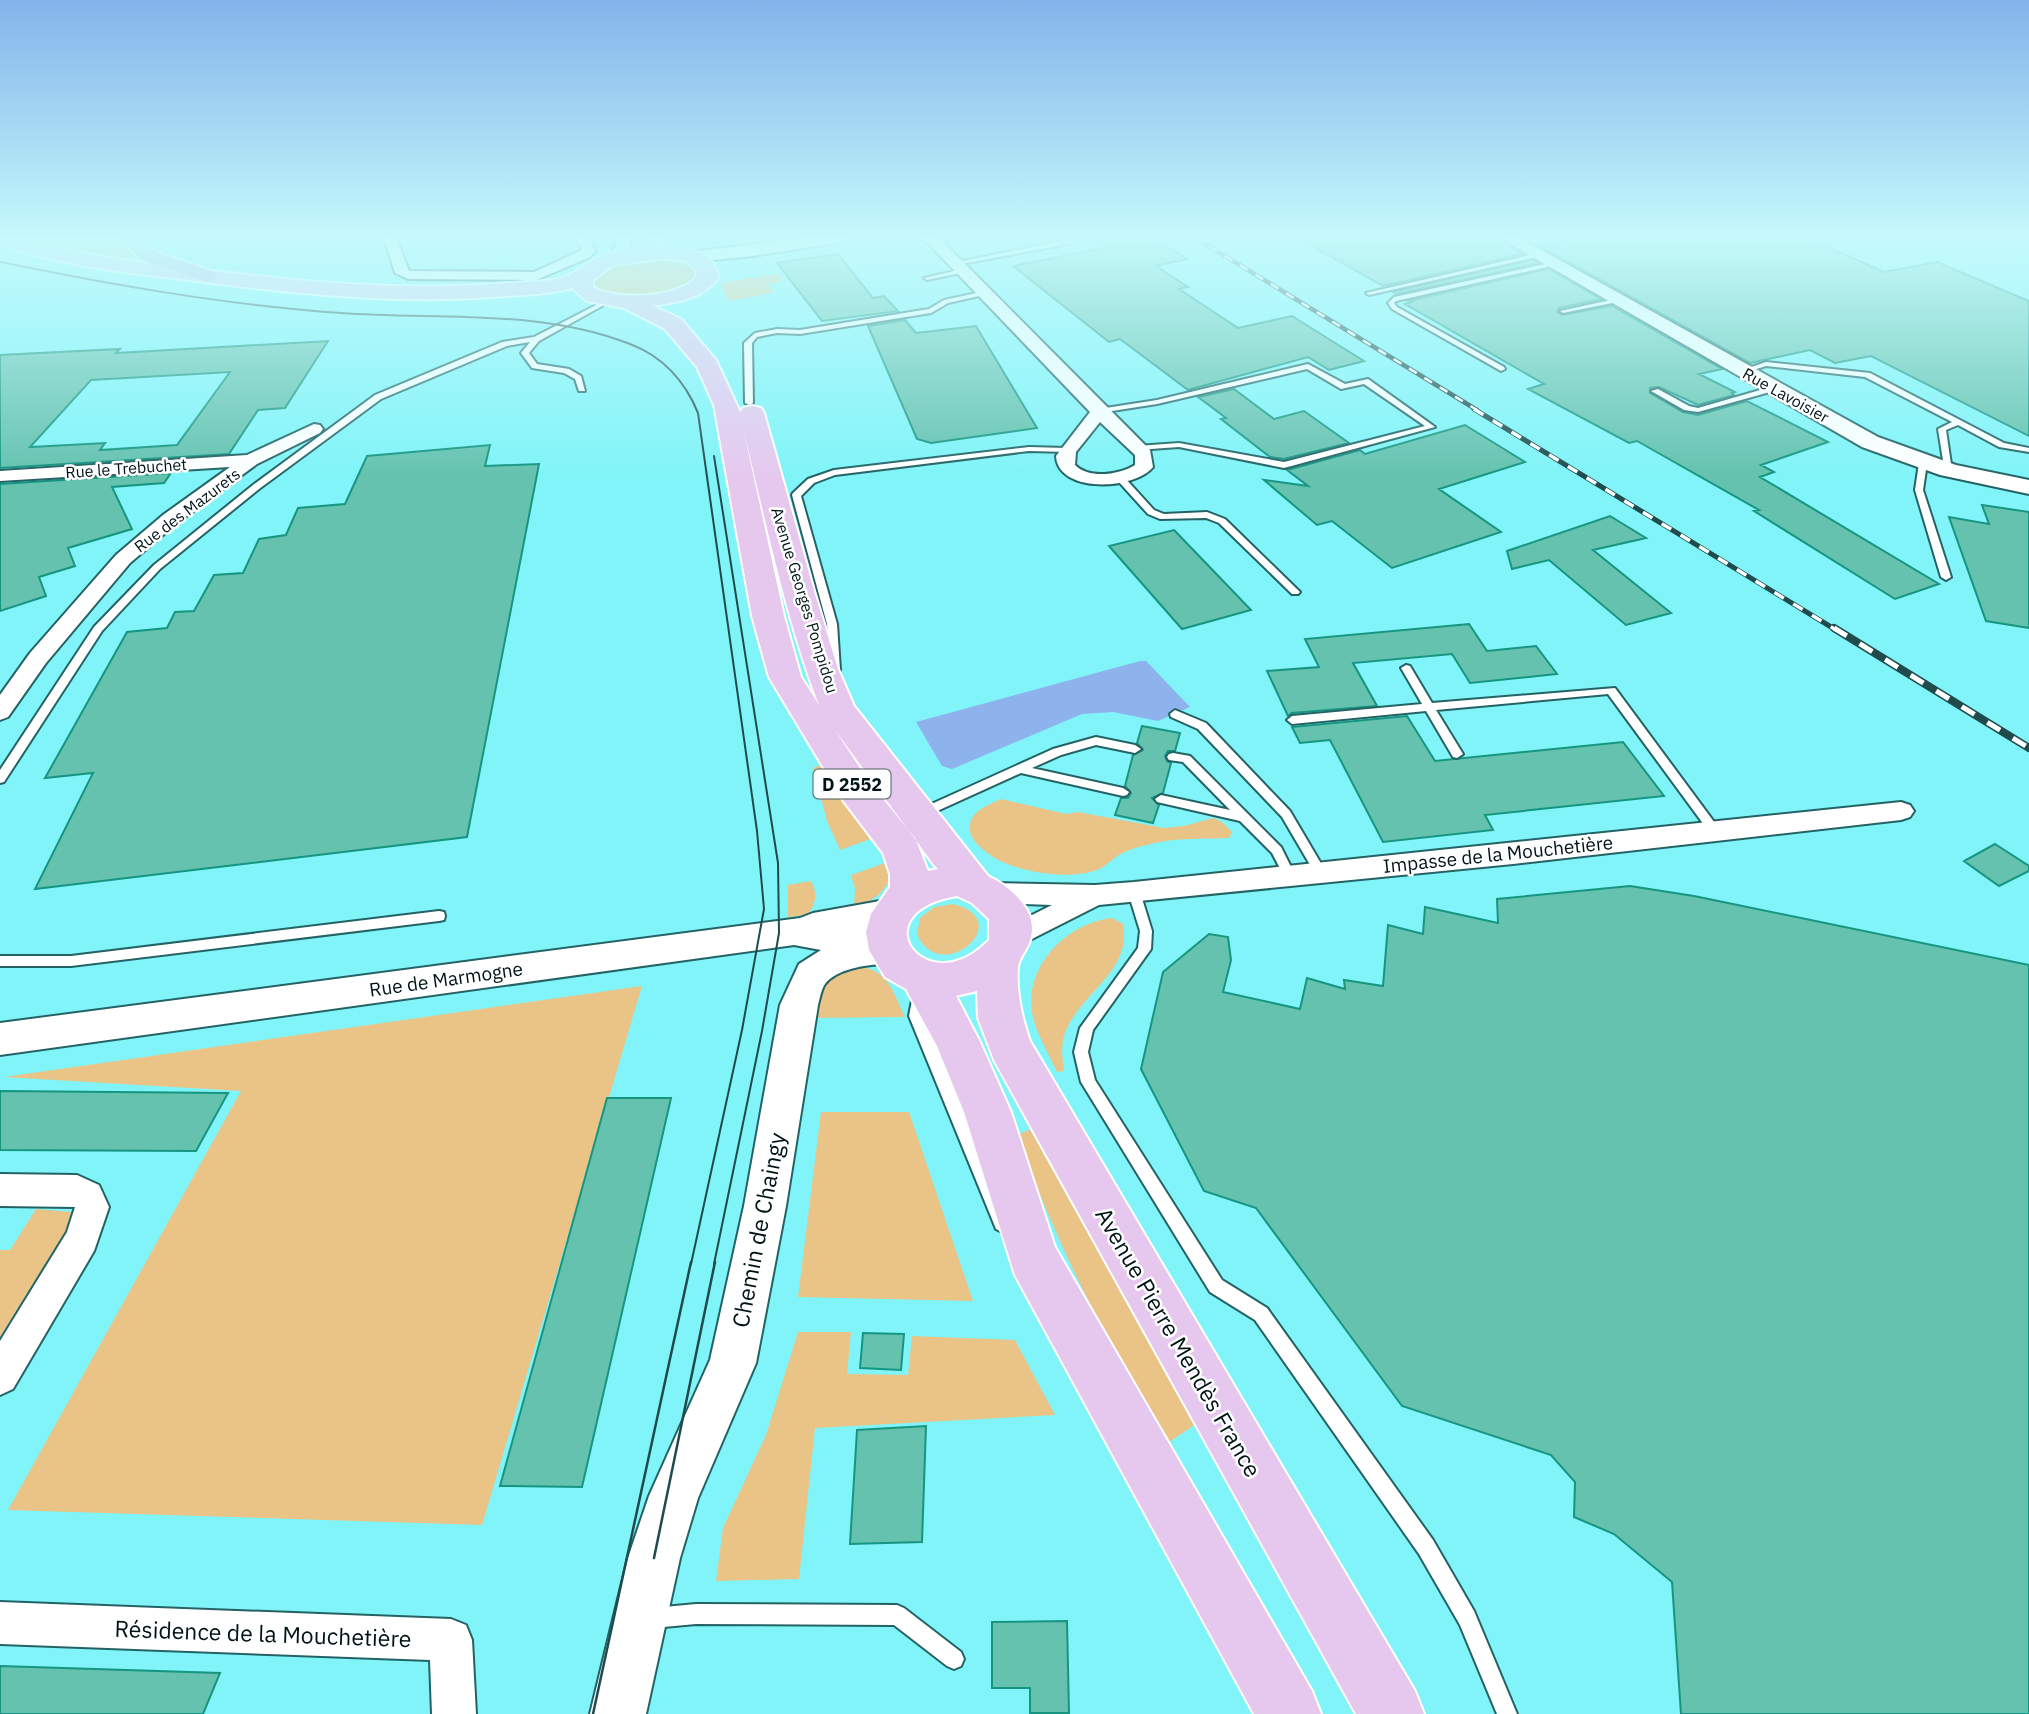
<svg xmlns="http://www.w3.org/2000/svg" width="2029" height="1714" viewBox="0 0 2029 1714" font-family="'IBM Plex Sans',sans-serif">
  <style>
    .green { fill: #eac486 }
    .water { fill: #8db2ec }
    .building { fill: #65c2af; stroke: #169581; stroke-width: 2; fill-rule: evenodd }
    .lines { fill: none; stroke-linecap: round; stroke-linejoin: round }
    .service-casing { stroke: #246365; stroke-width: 4 }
    .minor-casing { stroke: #246365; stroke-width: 4 }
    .tertiary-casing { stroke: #246365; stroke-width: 4 }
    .primary-casing { stroke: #fff; stroke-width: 4 }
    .motorway-casing { stroke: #fff; stroke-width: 4 }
    .service { fill: #fff; fill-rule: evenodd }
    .minor { fill: #fff; fill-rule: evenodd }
    .tertiary { fill: #fff; fill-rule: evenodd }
    .primary { fill: #e6c8ef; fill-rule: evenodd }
    .motorway { fill: #d6a3e4; fill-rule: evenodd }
    .tram-far1 { stroke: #204b4d; stroke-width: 2 }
    .tram { stroke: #204b4d; stroke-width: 2.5 }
    .rail-far2-casing { stroke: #204b4d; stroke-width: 4.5 }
    .rail-far1-casing { stroke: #204b4d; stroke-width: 5 }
    .rail-casing { stroke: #204b4d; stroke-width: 8 }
    .rail-far2 { stroke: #fff; stroke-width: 2.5; stroke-dasharray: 9; stroke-linecap: butt }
    .rail-far1 { stroke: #fff; stroke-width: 3.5; stroke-dasharray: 11; stroke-linecap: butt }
    .rail { stroke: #fff; stroke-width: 5; stroke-dasharray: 15; stroke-linecap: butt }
    .labels { text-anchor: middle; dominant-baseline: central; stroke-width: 5; stroke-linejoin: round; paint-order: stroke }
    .far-street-label { font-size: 16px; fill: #001415; stroke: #fff }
    .shield { fill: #fff; stroke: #4c5a5b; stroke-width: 2 }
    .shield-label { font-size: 18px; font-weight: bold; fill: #001415 }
    .street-label { font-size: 19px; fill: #001415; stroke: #fff }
    .near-street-label { font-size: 23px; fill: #001415; stroke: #fff }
  </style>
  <rect width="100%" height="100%" fill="#80f4f8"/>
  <path class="green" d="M15 237H120L134 255C120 271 39 245 18 240Z
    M663 258 677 260 694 270 695 275C678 299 614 306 594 284 599 258 643 260 663 258Z
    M777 274 783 281 768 284 773 293 729 301 721 286 725 282Z
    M823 764 876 837 840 850 827 821 813 768Z
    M1001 799 1066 814 1078 812 1164 828 1184 826 1213 818 1222 822 1232 832 1229 838C1208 839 1186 838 1165 841 1150 844 1133 847 1119 855 1112 859 1105 867 1097 870 1067 881 1009 872 985 851 977 845 968 836 970 825 972 810 989 805 1001 799Z
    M891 861C892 888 879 899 854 907L855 888 851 875Z
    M811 881C818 894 816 904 807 915L788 917V885Z
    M953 904C1019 920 940 988 917 934L920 918 934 907Z
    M1112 918 1123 924C1132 970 1084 991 1067 1028 1060 1042 1062 1056 1064 1071L1057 1072C1049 1054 1037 1035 1033 1017 1022 968 1066 923 1112 918Z
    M847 965C888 968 889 983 905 1017L807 1018 814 985Z
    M642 986 482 1525 8 1510 241 1091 4 1077Z
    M821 1112H909L973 1301 798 1297Z
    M1032 1129 1199 1422 1166 1444C1108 1345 1056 1243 1017 1135Z
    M36 1209 71 1212 70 1224 0 1337V1250H10Z
    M798 1332H851L847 1374 908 1375 912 1336 1015 1340 1055 1415 815 1428 799 1579 716 1581 723 1528 766 1435Z"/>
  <path class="water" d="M1140 661H1146L1190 707 1158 721 1113 712 1082 714 952 769 942 766 916 722Z"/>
  <path class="building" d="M1092 237H1152L1187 259 1156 266 1188 287 1179 289 1238 328 1292 316 1364 361 1329 370 1308 357 1188 390 1120 339 1109 342 1013 266 1108 247Z
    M1296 237H1496L1522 254 1383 286Z
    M1591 237H1805L1884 272 1937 262 2029 301V436L1871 356 1835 363 1810 350 1750 363 1538 245Z
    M838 254 873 298 884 296 898 311 822 321 777 263Z
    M1533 260 1538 263 1396 294 1393 292Z
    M1549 269 1601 299 1559 308 1557 312 1562 315 1612 306 1722 369 1699 374 1735 392 1732 393 1734 395 1698 405 1659 387 1650 388V393L1683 412 1698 415 1747 401 1828 442 1761 465 1774 472 1760 477 1939 584 1895 599 1754 511 1759 510 1637 441 1629 443 1528 389 1544 384 1405 304 1412 302 1409 301Z
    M905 320 916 333 976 326 1037 428 931 443 917 439 868 326Z
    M328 341 285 408 258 410 229 454 0 468V355L120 349 116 353ZM230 372 177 445 100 450 105 443 30 447 91 380Z
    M1234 389 1274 419 1304 411 1349 443 1284 459 1270 457 1221 419 1226 418 1198 397Z
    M1465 425 1525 462 1439 489 1501 532 1392 568 1332 521 1317 525 1264 480 1308 486 1287 470 1360 450 1365 454Z
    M490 445 485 466 539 464 467 837 35 889 93 773 45 778 127 632 167 628 175 612 194 611 214 575 243 573 259 539 286 535 298 508 345 504 367 456Z
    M171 473 164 483 112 487 132 529 68 548 75 566 39 577 46 596 0 611V484Z
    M1982 505 2029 512V628L1986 621 1949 517 1989 524Z
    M1610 516 1646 538 1593 550 1671 613 1626 625 1549 560 1512 569 1507 551Z
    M1174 530 1201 558 1251 610 1182 629 1109 546Z
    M1469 624 1487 651 1536 646 1557 674 1470 683 1452 654 1353 663 1377 706 1292 713 1288 716 1267 671 1319 667 1305 639Z
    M1407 716 1435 761 1623 742 1664 796 1485 815 1493 830 1383 842 1330 740 1300 743 1292 727Z
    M1142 726 1180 733 1175 751H1168L1165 756 1167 761 1171 763 1163 793 1152 798 1159 805 1153 823 1115 815 1121 798H1128L1131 793 1125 786 1133 755 1143 750 1137 743Z
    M1995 844 2029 866V871L1999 886 1964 861Z
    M1630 886 1694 896 2029 965V1714H1681L1672 1582 1614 1534 1574 1517 1575 1482 1551 1455 1402 1406 1256 1208 1204 1191 1141 1069 1163 972 1209 934 1228 937 1231 960 1223 992 1300 1009 1307 978 1345 989 1344 980 1383 986 1388 925 1423 934 1425 907 1498 923 1497 899Z
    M0 1091 228 1093 196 1151 0 1150Z
    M607 1098H671L582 1487 500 1486Z
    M863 1333 904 1334 901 1370 860 1368Z
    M926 1426 922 1542 850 1544 857 1430Z
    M1067 1621 1069 1713H1030V1688H992V1622Z
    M0 1666 220 1673 203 1714H0Z"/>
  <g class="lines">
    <defs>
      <path id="service" d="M1073 237H1080L1068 244 956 265 953 263 1066 240Z
        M1539 253 1541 254V256L1369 295 1366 293Z
        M1554 262 1557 264 1556 265 1396 301 1394 303 1397 307 1504 367 1505 369 1501 371 1392 309 1388 303 1394 297Z
        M963 269 966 271 965 272 927 280 924 278Z
        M986 291 988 292V294L948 303 931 313 800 334 777 333 757 337 752 343 753 403 749 405 745 403 744 343 755 333 777 329 800 330 929 309 944 300Z
        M1620 298 1623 300 1622 301 1563 313 1560 311Z
        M606 300 611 301 539 341 529 353 537 364 569 369 581 376 585 391H579L575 379 564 373 532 368 521 353 530 342 507 346 381 399 259 489 160 569 102 631 4 782 0 783V770L94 627 154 565 253 485 375 395 502 342 534 337Z
        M1766 362 1870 373 2004 443 2029 448V452L1999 447 1958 425 1946 430 1952 471 1945 473 1938 429 1952 422 1865 377 1766 366 1744 373 1740 371Z
        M1308 364 1345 384 1368 379 1435 427 1284 468 1179 447 1137 450 1133 448 1137 446 1179 443 1284 462 1425 426 1364 384 1341 389 1307 369 1157 404 1099 413 1095 411 1099 409 1157 400Z
        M1774 386 1778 388 1777 390 1698 412 1684 410 1651 391 1658 389 1689 406 1698 408Z
        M1029 447 1067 448 1071 450 1067 452 1029 451 835 475 814 483 801 496 837 624 840 670 835 673 831 672 827 624 792 495 793 493 808 479 834 470Z
        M1923 460 1927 463 1923 490 1951 577 1946 580 1941 577 1915 490 1919 463Z
        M1121 476 1124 477 1154 510 1164 514 1207 512 1225 519 1300 592 1298 594H1292L1219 523 1206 518 1160 519 1148 514 1118 481 1117 479Z
        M1406 665 1410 666 1432 703 1615 688 1720 830 1714 834 1710 833 1608 694 1436 710 1463 754 1457 758 1453 757 1426 711 1292 724 1287 720 1292 716 1422 704 1401 668Z
        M1175 710 1206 723 1290 811 1326 872 1324 875H1316L1282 817 1198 729 1171 717 1170 714Z
        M1096 737 1135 745 1141 749 1135 753 1096 745 1061 755 1032 768 1123 788 1129 792 1127 795 1123 796 1021 773 924 817 920 818 914 814 916 811 1053 749Z
        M1173 753 1190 756 1281 847 1295 875 1293 878H1285L1272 853 1240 821 1157 802 1155 799 1161 795 1230 810 1183 762 1169 760 1167 757 1169 754Z
        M1134 887 1138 889 1140 892 1152 931 1151 949 1093 1030 1088 1052 1095 1080 1222 1280 1267 1308 1433 1540 1474 1611 1517 1714H1497L1460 1625 1419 1554 1255 1320 1210 1292 1081 1082 1074 1052 1080 1028 1138 948 1140 931 1128 892 1130 889Z
        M439 911 444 912 445 916 444 920 439 921 71 966H0V956H71Z
        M919 988 924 990 926 994 923 1016 1010 1224 1008 1229 1002 1232 996 1229 994 1224 909 1016 914 990Z
        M696 1604 897 1605 904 1608 961 1652 964 1659 961 1666 954 1669 947 1666 894 1625 696 1624 653 1628 646 1625 643 1618 646 1611 653 1608Z"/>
      <path id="minor" d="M384 237H396L409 271 534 272 580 251 582 249 574 237H586L596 250 590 257 536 280 408 279 395 273Z
        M617 237H629L631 244 621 261 616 262 609 258 617 244Z
        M647 237H660L676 253 669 257 664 256Z
        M917 237 939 238 961 260 1150 450 1153 467C1135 490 1058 494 1056 456L1090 412 929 244ZM1100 422 1135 455V465C1119 475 1089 479 1075 465L1076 452Z
        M314 424 320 425 323 429 320 433 257 464 177 523 130 563 46 663 8 717 0 720V695L30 653 116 555 163 515 230 467 0 481V471L247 455Z
        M1901 802 1910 805 1914 811 1910 817 1901 820 1513 864 1099 905 1010 950 1000 947 996 939 1000 931 1052 905 991 903 981 900 977 893 981 886 991 883 1095 885 1134 882Z
        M0 1174 77 1175 99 1185 109 1207 94 1251 13 1389 0 1395V1341L67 1232 75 1207 0 1206Z
        M0 1602 451 1619 466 1625 472 1640 476 1714H432L430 1660 0 1644Z"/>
      <path id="tertiary" d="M813 237H850L842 242 753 256 691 262 682 257 691 252Z
        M1498 237H1518L1878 437 1956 465 2029 480V494L1940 475 1862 447Z
        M891 899 903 902 908 912 903 922 867 930 904 942 909 952 904 962C895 965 891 964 882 964 866 965 836 969 825 984 821 990 820 998 818 1005L786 1206 756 1363 698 1498 680 1558 646 1714H590L628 1558 649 1496 710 1360 744 1206 780 1005 799 964 821 950 794 945 0 1055V1023L800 918 813 913Z"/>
      <path id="primary" d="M0 237C18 237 33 243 51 247 74 252 96 256 119 259 248 276 379 294 509 283 526 282 545 282 562 278 576 275 585 263 598 257 626 245 715 233 718 278 703 299 677 302 653 306L681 319 716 360 740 412 743 408 752 406 761 408 764 413 814 591 838 669 854 706 988 876C1009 886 1038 910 1031 937 1029 948 1019 957 1018 967 1016 991 1022 1018 1030 1041L1415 1691 1424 1714H1356L994 1060 978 1018 977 991 956 996 980 1042 1011 1112 1055 1247 1312 1691 1321 1714H1254L1015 1275 964 1112 937 1046 906 989 885 977 869 950 866 932 871 914 890 887V874L883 853 843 800 769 677 752 616 714 405 697 367 665 329 624 308 587 301 572 288C550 294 527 295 504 296 402 305 299 294 197 281 131 273 63 267 0 244ZM660 259C675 259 696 258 697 277 678 298 616 301 593 287V280L613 265ZM743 428C766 521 785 616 819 705L801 677 784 616ZM835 730 934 865 938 869 928 871 915 838 869 782ZM957 896 972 903 989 919V940C927 1005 857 913 957 896Z"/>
      <path id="motorway" d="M121 237H141L153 251 214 272 217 276 214 280 207 282 139 259Z"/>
    </defs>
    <use href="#service" class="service-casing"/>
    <use href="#minor" class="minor-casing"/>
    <use href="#tertiary" class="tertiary-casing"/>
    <use href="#primary" class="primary-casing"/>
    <use href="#motorway" class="motorway-casing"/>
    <use href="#service" class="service"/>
    <use href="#minor" class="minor"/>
    <use href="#tertiary" class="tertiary"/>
    <use href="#primary" class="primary"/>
    <use href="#motorway" class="motorway"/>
    <path class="tram-far1" d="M0 262C113 285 226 305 341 313 436 320 538 308 630 344 662 356 685 381 698 413L757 831 764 909 742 1030 691 1264
      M714 456 778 863 779 933 762 1031 714 1264"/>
    <path class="tram" d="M654 1558 715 1262
      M593 1714 691 1262"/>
    <defs>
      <path id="rail-far2" d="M1194 237 1477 410"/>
      <path id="rail-far1" d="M1474 409 1836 630"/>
      <path id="rail" d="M1834 628 2029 748"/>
    </defs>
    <use href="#rail-far2" class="rail-far2-casing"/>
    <use href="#rail-far1" class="rail-far1-casing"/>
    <use href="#rail" class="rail-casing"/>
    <use href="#rail-far2" class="rail-far2"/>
    <use href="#rail-far1" class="rail-far1"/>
    <use href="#rail" class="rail"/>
  </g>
  <linearGradient id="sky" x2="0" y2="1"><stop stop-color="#83b3ea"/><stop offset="0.5" stop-color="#c6fafc"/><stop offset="1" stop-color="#c6fafc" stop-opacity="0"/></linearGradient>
  <rect width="2029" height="476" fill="url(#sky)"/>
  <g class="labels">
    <g class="far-street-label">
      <text transform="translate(1786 395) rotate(29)">Rue Lavoisier</text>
      <text transform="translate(126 468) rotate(-4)">Rue le Trebuchet</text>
      <text transform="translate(187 510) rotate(-37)">Rue des Mazurets</text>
      <text transform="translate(805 600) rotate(73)">Avenue Georges Pompidou</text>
    </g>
    <rect class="shield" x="813.5" y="769.5" width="77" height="29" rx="5"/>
    <g class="shield-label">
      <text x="852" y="784">D 2552</text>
    </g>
    <g class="street-label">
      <text transform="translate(1498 854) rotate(-6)">Impasse de la Mouchetière</text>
      <text transform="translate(446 979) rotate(-8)">Rue de Marmogne</text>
    </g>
    <g class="near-street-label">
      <text transform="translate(758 1230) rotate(-79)">Chemin de Chaingy</text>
      <text transform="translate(1179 1342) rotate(60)">Avenue Pierre Mendès France</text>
      <text transform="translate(263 1633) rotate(2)">Résidence de la Mouchetière</text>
    </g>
  </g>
</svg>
